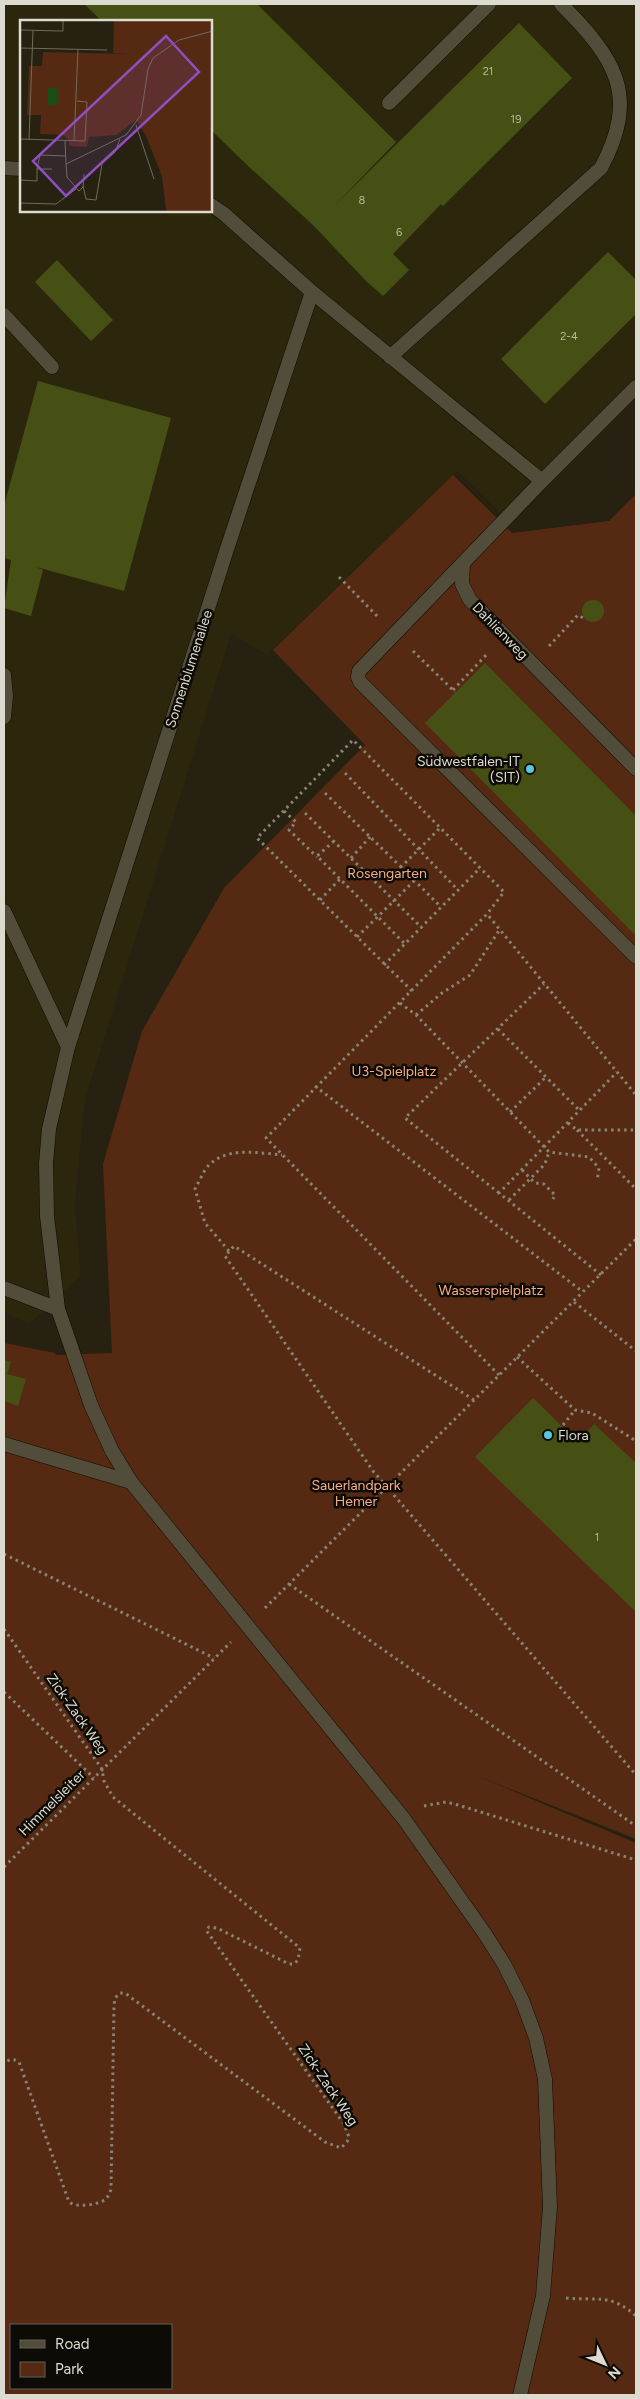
<svg xmlns="http://www.w3.org/2000/svg" width="640" height="2399" viewBox="0 0 640 2399" font-family="Figtree,sans-serif">
  <style>
    .built { fill: #2c260d; fill-rule: evenodd }
    .green { fill: #562a12; fill-rule: evenodd }
    .building { fill: #465015 }
    .lines { fill: none; stroke-linecap: round; stroke-linejoin: round }
    .service-casing { stroke: #0f0a00; stroke-width: 15 }
    .minor-casing { stroke: #0f0a00; stroke-width: 15 }
    .path { stroke: #878375; stroke-width: 3; stroke-dasharray: 2.5 4; stroke-linecap: butt }
    .service { stroke: #524d3a; stroke-width: 14 }
    .minor { stroke: #524d3a; stroke-width: 14 }
    .poi-dot { fill: #56c9e0; stroke: #0d0b05; stroke-width: 2 }
    .labels { text-anchor: middle; dominant-baseline: central; stroke-width: 5; stroke-linejoin: round; paint-order: stroke }
    .number-label { font-size: 11px; fill: #b7b8a0 }
    .street-label { font-size: 14px; fill: #dddacf; stroke: #0d0b05 }
    .poi-label { font-size: 14px; fill: #dddacf; stroke: #0d0b05; text-anchor: end }
    .park-label { font-size: 14px; fill: #f9ab84; stroke: #0d0b05 }
    .inset-road { fill: none; stroke: #6f6b5c; stroke-width: 1 }
    .view { fill: #8f4fc2; fill-opacity: 0.15; stroke: #8f4fc2; stroke-width: 2.5 }
    .inset-edge { fill: none; stroke: #dddacf; stroke-width: 2.5 }
  </style>
  <rect width="100%" height="100%" fill="#262110"/>
  <path class="built" d="M4 4H636V381L502 515 457 471 267 655 231 634 85 1100 75 1205 81 1276 29 1324 4 1312ZM21 21H211V211H21Z"/>
  <path class="green" d="M453 475 512 533 609 521 636 494V1839L475 1775 636 1843V2395H4V1343L55 1353 56 1355 112 1353 103 1164 142 1031 224 888 365 745 273 650ZM11 2325H171V2388H11Z"/>
  <path class="building" d="M84 4H257L396 142 334 206 519 23 572 78 443 206 441 204 393 254 409 270 383 296 366 281 314 226 247 165 211 130V21H102Z
    M608 252 636 280V314L545 404 501 359Z
    M57 260 113 320 91 341 35 282Z
    M38 381 171 418 124 591 36 567 43 570 31 616 4 608 11 560 4 558V506Z
    M582 611a11 11 0 1 1 22 0a11 11 0 1 1-22 0Z
    M485 663 636 816V936L425 723Z
    M4 1360 11 1362 7 1374 26 1379 18 1406 4 1401Z
    M533 1398 578 1442 594 1424 636 1463V1612L475 1457Z"/>
  <g class="lines">
    <defs>
      <path id="service" d="M389 103 489 4
        M4 168 21 169
        M211 205 223 213 312 292
        M4 315 52 367
        M390 357 601 168C640 95 615 58 561 4
        M463 564 462 584 470 600 636 769
        M4 675 6 696 4 717
        M4 911 68 1047
        M4 1288 58 1309
        M4 1444 131 1482
        M520 2395 543 2296 550 2207 545 2079 536 2038 522 2000 504 1964 485 1934 404 1819 131 1482 112 1451 91 1405 58 1309 47 1216 46 1163 49 1129 68 1047 226 552 312 292 542 481 359 671 358 677 360 682 636 957"/>
      <path id="minor" d="M542 481 636 387"/>
    </defs>
    <use href="#service" class="service-casing"/>
    <use href="#minor" class="minor-casing"/>
    <path class="path" d="M339 577 378 617
      M549 646 578 615 585 619
      M413 651 455 692
      M453 690 488 653
      M345 773 458 890
      M325 793 401 867
      M284 811 296 822 289 830 317 857
      M305 813 422 928
      M439 829 401 867 441 907
      M334 841 317 856 405 944
      M351 858 371 836
      M320 900 340 879
      M357 937 414 881
      M384 965 480 868
      M412 991 257 838 353 740 504 892 487 914
      M400 1003 416 1015 549 1152 589 1157 599 1168 597 1181
      M416 1015 442 993 470 975 500 929
      M498 1029 580 1111
      M315 1086 583 1292
      M510 1112 546 1077
      M568 1123 577 1130H634
      M577 1130 636 1189
      M522 1170 535 1183 544 1184 555 1195 553 1199
      M499 1193 405 1118 544 984
      M509 1200 545 1164 549 1152
      M229 1251 205 1223 195 1189C199 1182 203 1172 208 1166 227 1146 259 1153 282 1155
      M601 1275 499 1193 617 1072
      M574 1302 636 1351
      M517 1357 575 1410 592 1413 636 1441
      M499 1375 266 1138 487 914 636 1095
      M474 1400 234 1246 225 1256 373 1471 636 1775
      M563 1425 575 1410
      M4 1554 214 1658
      M289 1584 636 1826
      M265 1608 636 1239
      M4 1629 102 1769 104 1781 113 1797 300 1948 298 1960 294 1964H289L217 1928 209 1927 206 1930 344 2124 349 2137 347 2142 341 2148 325 2142 125 1993H120L115 1998 114 2005 111 2189C110 2193 108 2197 105 2200 96 2205 77 2208 69 2202L19 2062C12 2058 9 2059 4 2064
      M4 1692 94 1778
      M424 1806 446 1802 458 1805 636 1860
      M4 1867 231 1642
      M566 2298C596 2301 611 2293 636 2316"/>
    <use href="#service" class="service"/>
    <use href="#minor" class="minor"/>
  </g>
  <g class="poi-dot">
    <circle cx="530" cy="769" r="5"/>
    <circle cx="548" cy="1435" r="5"/>
  </g>
  <g class="labels">
    <g class="number-label">
      <text x="488" y="71">21</text>
      <text x="516" y="119">19</text>
      <text x="362" y="200">8</text>
      <text x="399" y="232">6</text>
      <text x="569" y="336">2-4</text>
      <text x="597" y="1537">1</text>
    </g>
    <g class="street-label">
      <text transform="translate(500 631) rotate(46)">Dahlienweg</text>
      <text transform="translate(189 669) rotate(-72)">Sonnenblumenallee</text>
      <text transform="translate(77 1714) rotate(55)">Zick-Zack Weg</text>
      <text transform="translate(52 1803) rotate(-45)">Himmelsleiter</text>
      <text transform="translate(328 2085) rotate(56)">Zick-Zack Weg</text>
    </g>
    <g class="poi-label">
      <text x="520" y="761">Südwestfalen-IT<tspan x="520" dy="16">(SIT)</tspan></text>
      <text x="558" y="1435" text-anchor="start">Flora</text>
    </g>
    <g class="park-label">
      <text x="387" y="873">Rosengarten</text>
      <text x="394" y="1071">U3-Spielplatz</text>
      <text x="491" y="1290">Wasserspielplatz</text>
      <text x="356" y="1485">Sauerlandpark<tspan x="356" dy="16">Hemer</tspan></text>
    </g>
  </g>
  <g transform="translate(20 20)">
    <rect width="192" height="192" fill="#262110"/>
    <path d="M94 0H192V192H142L149 189 146 190 142 156 126 116 116 100 96 115 69 117 67 127 49 126V120L43 115 20 114 21 95H7L9 46H22L23 32 109 34 93 33Z" fill="#562a12"/>
    <path d="M28 68H38V85H27Z" fill="#194d14"/>
    <path class="inset-road" d="M0 10 43 11V0M0 28 87 30M116 105 134 159M0 119 65 121 67 82 57 81M9 120 13 10M45 121 46 144 106 115 121 95 128 49 133 38 159 20 193 11M54 121 58 30M46 144 47 157 59 171 63 167 64 154M17 149 20 135 46 136M0 160 17 161V149H32M63 166 66 179 76 180 82 144 95 132 100 119M0 183 36 184 56 169"/>
    <path class="view" d="M146 16 179 52 46 176 13 141Z"/>
    <rect width="192" height="192" class="inset-edge"/>
  </g>
  <rect width="640" height="2399" fill="none" stroke="#dddacf" stroke-width="10"/>
  <rect x="10" y="2324" width="162" height="65" fill="#0d0b05" stroke="#605e56"/>
  <rect x="20" y="2340" width="25" height="8" fill="#524d3a" stroke="#605e56"/>
  <text x="55" y="2349" font-size="15" fill="#dddacf">Road</text>
  <rect x="20" y="2362" width="25" height="15" fill="#562a12" stroke="#605e56"/>
  <text x="55" y="2374" font-size="15" fill="#dddacf">Park</text>
  <g transform="translate(605 2364) rotate(133)" stroke="#0d0b05" stroke-width="4" paint-order="stroke">
  <path d="M0-4L9 19L0 12L-9 19Z" fill="#dddacf"/>
  <text y="-8" font-size="14" font-weight="bold" text-anchor="middle" fill="#dddacf">N</text>
  </g>
</svg>
